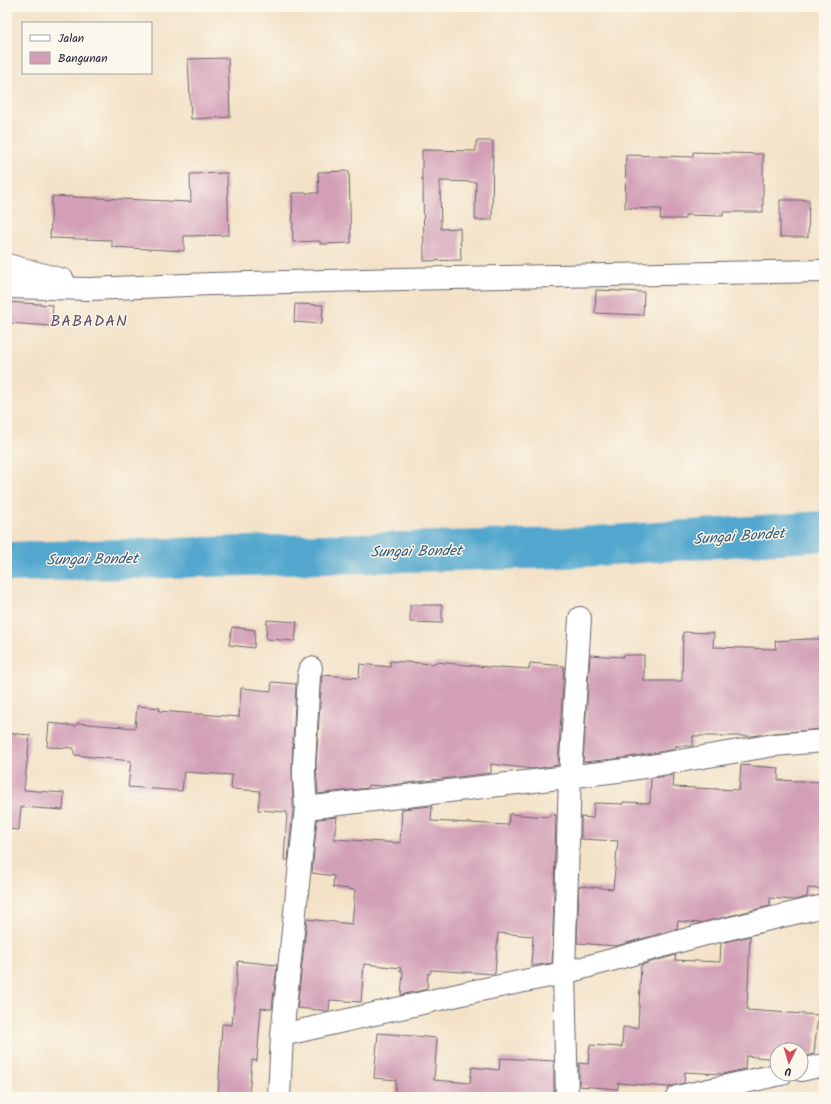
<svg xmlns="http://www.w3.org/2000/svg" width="831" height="1104" viewBox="0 0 831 1104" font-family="Kalam,sans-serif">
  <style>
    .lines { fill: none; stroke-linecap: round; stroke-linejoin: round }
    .river { stroke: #52a7ce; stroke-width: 40 }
    .building { fill: #d29fb6 }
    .minor-casing { stroke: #6b656c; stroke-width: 24 }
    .minor { stroke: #fff; stroke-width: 22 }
    .labels { text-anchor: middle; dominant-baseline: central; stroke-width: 3; stroke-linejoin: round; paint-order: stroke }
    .water-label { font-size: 15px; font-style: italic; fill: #355776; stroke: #fbf7ec }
    .quarter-label { font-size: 16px; letter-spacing: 1px; fill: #604e66; stroke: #fbf7ec }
  </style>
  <rect width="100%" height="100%" fill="#fbf7ec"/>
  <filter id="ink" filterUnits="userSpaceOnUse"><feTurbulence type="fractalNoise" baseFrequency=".025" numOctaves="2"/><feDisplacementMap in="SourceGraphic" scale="8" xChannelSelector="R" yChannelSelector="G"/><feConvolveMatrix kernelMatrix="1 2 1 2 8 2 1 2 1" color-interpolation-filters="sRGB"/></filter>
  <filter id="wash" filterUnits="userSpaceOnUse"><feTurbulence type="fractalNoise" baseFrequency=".012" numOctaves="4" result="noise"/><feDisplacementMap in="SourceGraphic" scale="16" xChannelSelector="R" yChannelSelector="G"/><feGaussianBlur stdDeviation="0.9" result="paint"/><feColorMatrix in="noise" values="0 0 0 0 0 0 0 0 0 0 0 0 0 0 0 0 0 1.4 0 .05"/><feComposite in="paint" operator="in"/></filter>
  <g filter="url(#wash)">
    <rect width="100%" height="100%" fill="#f3e2c7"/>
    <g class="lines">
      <path class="river" d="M7 562 566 548 824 531"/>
    </g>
    <g id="blocks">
      <path class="building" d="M228 58 230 117 191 119 188 59Z
        M476 141H493L492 220H475L476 182 440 181 441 229 460 228 461 260 424 261 423 180H422V150L476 151Z
        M693 152 763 154V212H723V216L685 215V219H660L661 209 625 208 626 155 693 157Z
        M349 171 351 243 320 244V241L293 242 292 193H319L318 172Z
        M227 173 229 235 184 236V251L112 247V240L50 238 52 196 191 202 190 174Z
        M780 200H809L808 237H780Z
        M596 290 644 292 643 315 595 313Z
        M7 302 53 305 51 326 7 323Z
        M295 304 323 305 322 324 294 322Z
        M410 605H442V623L410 622Z
        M267 620 297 622 295 641 266 639Z
        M232 627 255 630 254 648 229 645Z
        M683 632 714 633 713 647 776 649 775 641 807 639H824V729L773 733 752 736H693V746H676V749L624 758 583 762 590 655 623 657V655H644V681H682Z
        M390 661 434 664 435 662 499 668V667L529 669 530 663 564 666 558 765 532 769 491 764V773L382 786 368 785V788L318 794 316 764 322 675 359 678 360 664 390 667Z
        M272 682 296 684 292 764 293 808 288 860H284L287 812 258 810 260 791 231 789 232 775 184 772 182 791 128 787 131 761 74 755V748L47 747 49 723 76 726 77 723 135 728 137 706 160 708 159 711 239 717 241 688 271 691Z
        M7 733 30 735 24 790 64 793 63 810 21 807 19 830 7 829Z
        M741 765 779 768 778 780 824 782V889L808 888 807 897 794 900 770 898V906L700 923 678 921 677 929 616 946 577 943 579 886 613 889 618 841 581 839V817L593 818 594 803 623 804V802L650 803 651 778 674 775 673 787 739 790Z
        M432 806 431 821 508 825 509 814 549 817V814L556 815 552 963 531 966 533 936 498 933 495 974 431 970 430 974 428 973 427 989 401 995 403 971H400L401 968 364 964 361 1002 330 1000 329 1011 297 1008 307 919 352 924 355 890 333 887 334 876 312 873 317 819 337 817 334 839 400 843 402 809Z
        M750 936 747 1010 818 1015 814 1054 801 1057V1050H777V1059L746 1056 745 1069 723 1074 685 1072 684 1083 669 1087 618 1083V1089L579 1086V1063L588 1064 590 1045 622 1047 623 1027 638 1028 641 965 676 955 675 960 720 962 721 943Z
        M238 961 277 965 272 1009 261 1008 257 1061 252 1060 249 1097H218L222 1024 232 1025Z
        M378 1033 437 1038 434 1080 470 1083 472 1067 499 1070 500 1058 554 1061V1097H395L396 1080 374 1078Z"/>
    </g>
  </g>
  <g filter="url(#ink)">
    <use href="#blocks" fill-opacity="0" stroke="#6b656c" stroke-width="1"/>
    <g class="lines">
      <defs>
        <path id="minor" d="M7 265 63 280
          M7 287 90 289 211 284 402 279 824 271
          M311 668 309 675 304 764V778L306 808 626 770 774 745 824 741
          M282 1035 306 808
          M801 1070 824 1065
          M279 1097 282 1035 475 991 564 973 706 934 824 906
          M567 1097 564 973 570 776 580 618
          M677 1097 781 1074"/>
      </defs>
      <use href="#minor" class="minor-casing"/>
      <use href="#minor" class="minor"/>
    </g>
  </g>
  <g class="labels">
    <g class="water-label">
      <text transform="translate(739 537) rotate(-4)">Sungai Bondet</text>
      <text transform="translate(416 552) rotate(-1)">Sungai Bondet</text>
      <text transform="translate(92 560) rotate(-1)">Sungai Bondet</text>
    </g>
    <g class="quarter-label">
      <text x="89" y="321">BABADAN</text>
    </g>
  </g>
  <rect width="831" height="1104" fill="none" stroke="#fbf7ec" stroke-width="24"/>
  <rect x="22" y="22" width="130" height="52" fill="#fbf7ec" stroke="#a4a2a5"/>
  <rect x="30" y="35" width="20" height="6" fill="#ffffff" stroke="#a4a2a5"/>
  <text x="58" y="42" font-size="12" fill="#22223b">Jalan</text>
  <rect x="30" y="52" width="20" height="12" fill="#d29fb6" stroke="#a4a2a5"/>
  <text x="58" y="62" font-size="12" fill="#22223b">Bangunan</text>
  <g transform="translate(789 1062) rotate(185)"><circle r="19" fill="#fbf7ec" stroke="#a4a2a5"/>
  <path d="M0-3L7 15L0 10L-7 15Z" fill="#d1495b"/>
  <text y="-6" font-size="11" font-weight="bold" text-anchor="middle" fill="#22223b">U</text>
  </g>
</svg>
